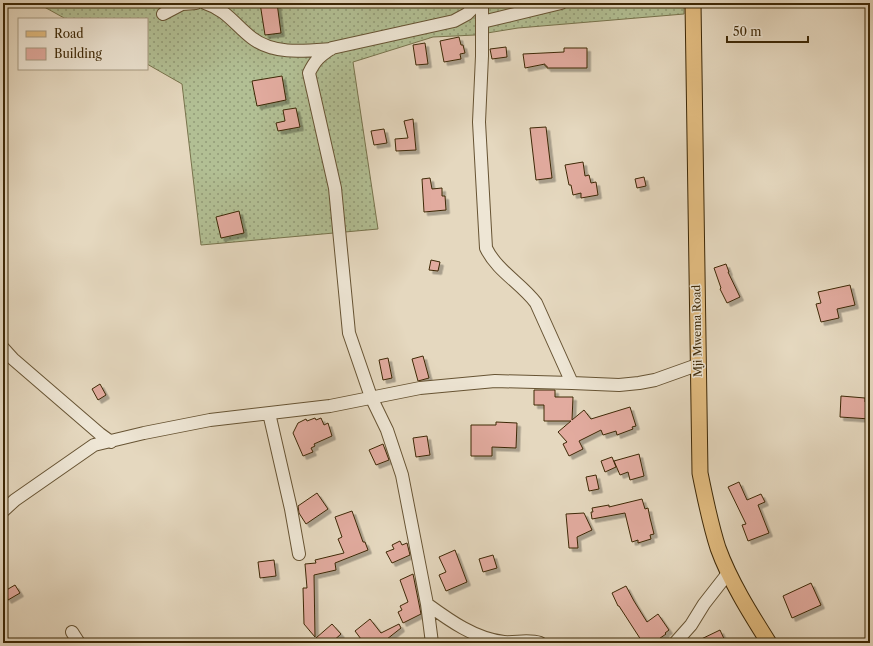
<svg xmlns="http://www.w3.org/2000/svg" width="873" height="646" viewBox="0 0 873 646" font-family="'Libre Caslon Text',serif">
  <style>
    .grass { fill: url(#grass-dots); stroke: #78744d }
    .building { fill: #e2ab9f; stroke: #3d2806; filter: url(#shadow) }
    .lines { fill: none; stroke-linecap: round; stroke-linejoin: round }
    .minor-casing { stroke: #675434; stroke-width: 14 }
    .major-casing { stroke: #3d2806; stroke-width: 17 }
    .minor { stroke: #eee6d5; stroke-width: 12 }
    .major { stroke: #e2bc80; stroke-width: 15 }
    .labels { text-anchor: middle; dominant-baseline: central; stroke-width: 3; stroke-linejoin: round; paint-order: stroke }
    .street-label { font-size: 11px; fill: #3d2806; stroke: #eee6d5 }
  </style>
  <defs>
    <pattern id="grass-dots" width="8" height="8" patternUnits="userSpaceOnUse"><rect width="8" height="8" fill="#b2bf94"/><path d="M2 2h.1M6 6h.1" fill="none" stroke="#929b77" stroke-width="1.8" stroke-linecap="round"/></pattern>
    <filter id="shadow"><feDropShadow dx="3.5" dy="3.5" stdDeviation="0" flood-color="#0004"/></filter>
  </defs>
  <rect width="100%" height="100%" fill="#e5d8bf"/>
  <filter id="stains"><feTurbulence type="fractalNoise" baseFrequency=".005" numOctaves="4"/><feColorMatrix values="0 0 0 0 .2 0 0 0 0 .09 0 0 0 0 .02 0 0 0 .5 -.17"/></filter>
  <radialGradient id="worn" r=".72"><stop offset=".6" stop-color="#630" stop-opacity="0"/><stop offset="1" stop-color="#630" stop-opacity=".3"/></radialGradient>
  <path class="grass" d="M37 3H684V14L518 28 475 35 433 37 353 62 378 229 201 245 182 84 147 64V19H66Z"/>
  <path class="building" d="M260 3H277L281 33 265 35Z
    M459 37 461 45H463L465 53 460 54 461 59 444 62 440 41Z
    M425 43 428 64 416 65 413 45Z
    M506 47 507 57 492 59 490 49Z
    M564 48H587V68H547V66H545V64L525 68 523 54 564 52Z
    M282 76 286 100 257 106 252 81Z
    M296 108 300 127 278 131 276 123 285 121 283 110Z
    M413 119 416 150 396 151 395 139 408 138 404 121Z
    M546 127 552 178 536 180 530 128Z
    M384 129 387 143 374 145 371 131Z
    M583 162 585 176 589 175 591 183 596 182 598 195 581 198V193L573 195 571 185H569L565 165Z
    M644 177 646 186 637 188 635 179Z
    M430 178 432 189 442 188V196H445L446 210 424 212 422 179Z
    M239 211 244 233 221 238 216 217Z
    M431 260 440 262 438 271 429 270Z
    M726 264 729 272H728L740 297 727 303 720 289 721 288 714 268Z
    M850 285 855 305 837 309 839 318 821 322 816 304 821 303 818 292Z
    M423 356 429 378 418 381 412 359Z
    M388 358 392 378 383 380 379 360Z
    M100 384 106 395 98 400 92 389Z
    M534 390H555V397H573L572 420 584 410 591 419 630 407 636 426 632 427 633 429 617 435 616 431 603 435 601 430 579 441 583 449 569 456 563 444 567 442 558 432 571 421H544V405H534Z
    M841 396 865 398V402H870V419L840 417Z
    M315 418 316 420 321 418 324 425 328 423 332 436 314 444 315 446 311 448 313 452 303 456 293 433 298 423 306 419 307 421Z
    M496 422 517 423 516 448 492 447V456H471V425H496Z
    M427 436 430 455 416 457 413 438Z
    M383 444 389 460 376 465 369 450Z
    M639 454 644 476 630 480 628 472 620 475 614 461Z
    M612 457 616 467 605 472 601 461Z
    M596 475 599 489 589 491 586 477Z
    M739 482 747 500 761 494 765 502 758 505 769 533 748 541 742 525 746 524 728 487Z
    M317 493 328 509 306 524 299 513 298 506Z
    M642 499 645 509 648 508 650 518 654 534 650 535 651 539 638 543V540L632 542 625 513 592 519 591 512H593L592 508 609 505V507Z
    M352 511 363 542H365L368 550 335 563 336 570 314 575 315 637 304 624 303 588H307L305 564 316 563 315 560 344 553 338 539 342 537 335 517Z
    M584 513 592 530 577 537 578 548H569L566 514Z
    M400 541 402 545 407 543 410 555 392 563 386 552 394 549 392 545Z
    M455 550 467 582 446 591 439 575 446 572 439 557Z
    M493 555 497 568 483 572 479 559Z
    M274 560 276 576 260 578 258 562Z
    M413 574 421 614 403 623 398 612 402 610 400 606 408 602 400 580Z
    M811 583 821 605 792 618 783 596Z
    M15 585 20 593 8 600 3 592Z
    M626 586 634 601 647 622 658 614 669 630 665 633 666 634 653 643H643L619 606H618L612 593Z
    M370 619 381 633 399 624 401 628 382 643H364L355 631Z
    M332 624 341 634 331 643H321L316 638Z
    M720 630 726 643H693Z"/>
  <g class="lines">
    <defs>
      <path id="minor" d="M205 3C227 10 235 25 252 38 274 55 305 51 331 49
        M482 3V56L479 122 486 248C497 271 521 283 536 303L572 383
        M163 14 182 4 196 3
        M482 22 561 3
        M3 348 13 359 100 434 111 442
        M269 413 291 509 299 554
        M3 511 15 500 94 445 144 433 210 420 330 406 420 388 495 381 572 383 619 385 639 383 655 380 697 365
        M427 604C449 620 475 639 504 642 516 643 528 639 540 643
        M72 632 79 643
        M432 643 427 604 402 475 387 430 371 397 349 333 335 188 309 73C315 60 320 56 332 48L454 21 467 14 478 3
        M675 643 691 625 704 604 729 572"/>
      <path id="major" d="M693 3 700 473C705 498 710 523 718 548 730 581 750 613 769 643"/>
    </defs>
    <use href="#minor" class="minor-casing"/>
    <use href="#major" class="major-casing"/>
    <use href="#minor" class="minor"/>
    <use href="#major" class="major"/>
  </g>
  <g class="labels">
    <g class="street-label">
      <text transform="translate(697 331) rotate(-91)">Mji Mwema Road</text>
    </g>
  </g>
  <rect width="873" height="646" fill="none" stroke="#e5d8bf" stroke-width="16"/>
  <rect x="4" y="4" width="865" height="638" fill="none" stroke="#3d2806" stroke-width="2"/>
  <rect x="8" y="8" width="857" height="630" fill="none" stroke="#3d2806"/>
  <rect x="18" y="18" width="130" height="52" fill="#eee6d5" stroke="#a79a82"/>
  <rect x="26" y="31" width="20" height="6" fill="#e2bc80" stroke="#a79a82"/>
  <text x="54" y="38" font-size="12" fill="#3d2806">Road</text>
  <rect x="26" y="48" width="20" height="12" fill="#e2ab9f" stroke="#a79a82"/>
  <text x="54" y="58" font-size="12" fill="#3d2806">Building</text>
  <path d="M727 36v6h81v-6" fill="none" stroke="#3d2806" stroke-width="2"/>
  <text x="733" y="36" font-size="12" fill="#3d2806" stroke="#eee6d5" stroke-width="3" paint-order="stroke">50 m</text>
  <rect width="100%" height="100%" filter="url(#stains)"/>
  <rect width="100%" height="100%" fill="url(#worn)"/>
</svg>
